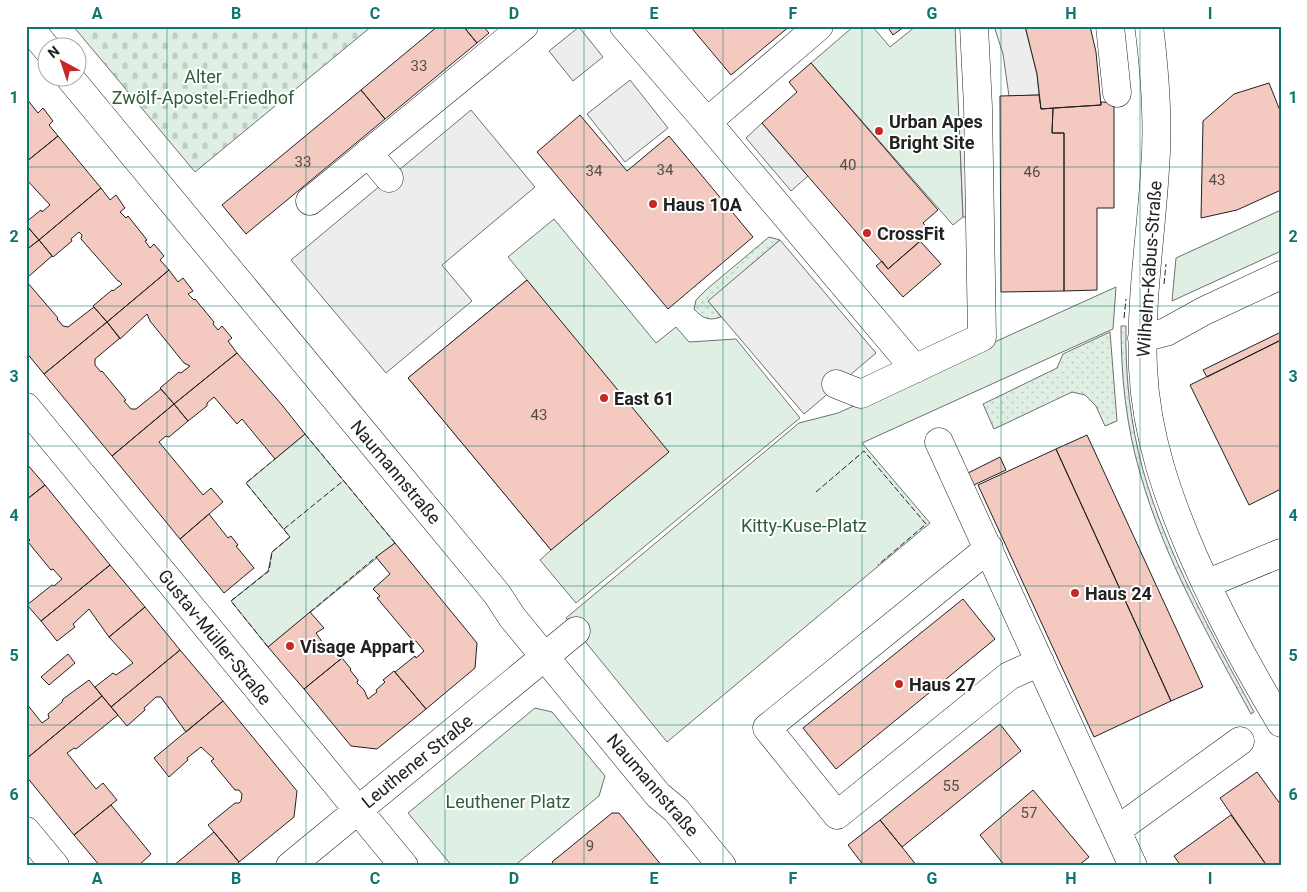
<svg xmlns="http://www.w3.org/2000/svg" width="1307" height="892" viewBox="0 0 1307 892" font-family="Roboto,sans-serif">
  <style>
    .grass { fill: url(#grass-dots); stroke: #6f6f6f }
    .cemetery { fill: url(#cemetery-stones); stroke: #6f6f6f }
    .green { fill: #e0efe3; stroke: #6f6f6f }
    .parking { fill: #ededed; stroke: #6f6f6f }
    .building { fill: #f3c9c0; stroke: #222 }
    .lines { fill: none; stroke-linecap: round; stroke-linejoin: round }
    .minor-casing { stroke: #222; stroke-width: 29 }
    .minor { stroke: #fff; stroke-width: 28 }
    .fence { stroke: #222; stroke-width: 1; stroke-dasharray: 6 2.5; stroke-linecap: butt }
    .grid { fill: none; stroke: #0f766e; stroke-width: 1; stroke-opacity: 0.55 }
    .poi-dot { fill: #c62828; stroke: #fff; stroke-width: 2 }
    .labels { text-anchor: middle; dominant-baseline: central; stroke-width: 4; stroke-linejoin: round; paint-order: stroke }
    .number-label { font-size: 15px; fill: #564c4a }
    .park-label { font-size: 18px; fill: #2f5e38; stroke: #fff }
    .poi-label { font-size: 18px; font-weight: bold; fill: #222; stroke: #fff; text-anchor: start }
    .street-label { font-size: 18px; fill: #222; stroke: #fff }
    .neatline { fill: none; stroke: #0f766e; stroke-width: 2 }
    .grid-label { font-size: 16px; text-anchor: middle; font-weight: bold; fill: #0f766e }
  </style>
  <defs>
    <pattern id="grass-dots" width="8" height="8" patternUnits="userSpaceOnUse" patternTransform="scale(1.25)"><rect width="8" height="8" fill="#e0efe3"/><path d="M2 2h.1M6 6h.1" fill="none" stroke="#c0cdc2" stroke-width="1.8" stroke-linecap="round"/></pattern>
    <pattern id="cemetery-stones" width="16" height="16" patternUnits="userSpaceOnUse" patternTransform="scale(1.25)"><rect width="16" height="16" fill="#e0efe3"/><path d="M2 7V4a2 2 0 0 1 4 0v3zM10 15v-3a2 2 0 0 1 4 0v3z" fill="#c0cdc2"/></pattern>
  </defs>
  <rect width="100%" height="100%" fill="#fff"/>
  <path class="grass" d="M769 237 780 240 709 301 721 317C709 321 703 319 694 309L696 300 707 289Z
    M1121 326H1126C1125 374 1130 423 1143 470 1167 555 1212 634 1254 712L1251 714C1209 637 1164 558 1140 473 1126 425 1121 376 1121 326Z
    M1110 332 1117 421 1105 426 1096 406 1085 395 1072 392 994 429 983 404 1057 368 1063 354Z"/>
  <path class="cemetery" d="M73 26H372L195 172Z"/>
  <path class="green" d="M854 26H872L890 47 916 26H955L963 217 953 225 811 63Z
    M1281 210V251L1172 301 1176 258Z
    M554 219 656 343 676 327 689 342 736 339 800 418 576 603 540 560 551 550 408 378 527 280 508 257Z
    M1116 287 1113 329 862 443 930 523 667 742 566 618 799 423 838 413Z
    M305 434 395 543 268 647 231 601 268 571 272 552 290 537 246 483Z
    M535 708 552 712 605 776 599 796 514 866H452L408 813Z"/>
  <path class="parking" d="M994 26H1025L1037 74 1039 95 1009 96 1003 54Z
    M579 27 603 57 573 81 549 51Z
    M630 80 668 128 625 162 587 114Z
    M471 110 535 187 442 265 472 301 386 373 291 260Z
    M959 117 968 118 971 217H963Z
    M762 123 808 176 791 191 746 138Z
    M780 240 876 353 804 414 708 301Z"/>
  <path class="building" d="M438 26H463L477 43 385 119 361 90Z
    M463 26H483L489 33 477 43Z
    M690 26H790L731 75Z
    M887 26H905L893 35Z
    M1025 26H1090L1096 52 1101 105 1041 109 1037 74Z
    M811 63 938 210 923 223 931 232 888 269 762 123 797 92 789 82Z
    M1269 83 1281 113V190L1237 210 1201 218 1203 121 1234 94Z
    M361 90 385 119 246 234 222 205Z
    M1039 95 1041 109 1053 108 1052 133H1064V291L1001 292 1000 96Z
    M26 98 38 113 43 108 53 121 49 125 58 136 26 162Z
    M1101 102 1114 103V208H1097V290L1064 291V133H1052L1053 108 1101 105Z
    M580 115 627 171 669 136 753 237 668 309 537 152Z
    M58 136 101 188 39 240 26 225V222L41 210 42 212 50 205 26 179V162Z
    M101 188 110 200 116 195 125 208 120 212 126 218 128 216 147 240 145 241 150 248 154 244 164 256 160 260 169 270 107 322 93 306 112 290 113 291 122 284 119 281H118L81 239 82 235 79 232 71 239 72 241 53 257 39 240Z
    M26 225 39 240 26 250Z
    M39 240 52 256 28 277 27 282 58 318 57 319 63 326 68 327 94 307 107 322 44 374 26 352V250Z
    M920 241 941 264 903 297 876 266 882 261 888 269Z
    M169 270 178 282 183 278 193 291 188 294 194 300 195 299 214 322 213 324 218 330 222 326 232 338 228 341 237 353 174 404 160 388 179 372 181 373 190 366 184 363 150 321 147 314 120 339 107 322Z
    M527 280 669 452 551 550 408 378Z
    M107 322 120 338 95 359V365L101 372 102 371 126 400 124 401 131 409H136L161 389 174 404 112 456 44 374Z
    M1281 332V340L1207 377 1203 370Z
    M1281 340V489L1249 505 1190 385Z
    M237 353 282 405 305 434 275 459 242 419 237 424 214 397 207 403V406L188 421 174 404Z
    M174 404 188 421 169 437 166 436 159 442 203 495 211 488 223 502 180 539 112 456Z
    M1087 435 1203 687 1171 701 1056 449Z
    M1056 449 1171 701 1094 737 978 485Z
    M1000 457 1006 470 974 485 968 473Z
    M26 463 45 485 26 500Z
    M45 485 110 565 41 621 27 605 52 585 54 586 62 579 53 569 51 570 28 542 30 540 26 536V500Z
    M209 514 228 538 231 536 238 545 236 546 254 568 224 593 180 539Z
    M395 543 477 643 475 668 426 709 395 672 415 656 416 658 424 651 416 641 414 642 377 598 380 596 373 589 390 574 376 557Z
    M110 565 145 607 109 637 89 609 73 624 75 627 57 641 41 621Z
    M963 599 995 639 836 769 803 728Z
    M145 607 180 650 111 707 95 687 113 673 116 675 133 663 109 637Z
    M310 612 324 628 316 633 325 646 328 645 332 649 334 648 342 658 304 689 268 647Z
    M180 650 223 701 186 732 161 697H156L144 708 145 710 127 726 111 707Z
    M68 654 75 663 49 685 41 677Z
    M342 658 351 669 350 670 358 680 357 683 364 690 368 699 377 692 376 690 385 682 383 680 394 671 426 709 377 749 351 746 304 689Z
    M89 680 102 696 26 759V703L42 723 49 718 48 714 62 702 63 699Z
    M102 696 118 715 76 749 74 748 67 753 96 789 103 783 117 800 74 835 26 776V759Z
    M223 701 297 791 294 817 239 862 208 825 235 803H239L241 801 242 794 239 790H235L211 761 214 759 201 747 187 758 188 760 169 777 154 758Z
    M1000 724 1021 751 902 847 880 820Z
    M1257 772 1281 805V866H1267L1220 798Z
    M1033 790 1089 857 1078 866H1005L980 835Z
    M111 805 151 854 138 866H100L74 835Z
    M612 813H619L662 866H555L552 862Z
    M1231 815 1267 866H1181L1174 856Z
    M880 820 902 847 917 866H864L848 845Z
    M214 832 239 862 235 866H173Z"/>
  <g class="lines">
    <defs>
      <path id="minor" d="M28 26 48 50
        M624 26 707 122 915 369
        M1110 26 1117 93
        M1149 26C1155 74 1159 121 1155 169 1151 236 1140 302 1143 368 1146 436 1168 498 1195 560 1220 616 1249 670 1281 723
        M70 78 497 594 512 617 658 795 676 810 722 866
        M707 122 819 26
        M368 153 389 178
        M310 201 524 26
        M1142 338 1166 332 1204 311 1281 275
        M836 384 861 394 982 337 978 107 974 26
        M26 407 404 866
        M939 442 1133 866
        M989 548 767 728 837 815 1009 676 1040 662
        M1206 584 1281 553
        M1117 830 1240 741
        M26 831 55 866
        M290 866 576 631"/>
    </defs>
    <use href="#minor" class="minor-casing"/>
    <use href="#minor" class="minor"/>
    <path class="fence" d="M1164 284 1166 264
      M1124 318 1126 299
      M305 434 395 543
      M816 492 864 451 926 524 878 565
      M284 529 343 481
      M310 612 376 557
      M268 647 231 601 269 571 272 552 290 537 246 483 275 459"/>
  </g>
  <path class="grid" d="M167 26V866M306 26V866M445 26V866M584 26V866M723 26V866M862 26V866M1001 26V866M1140 26V866M26 167H1281M26 306H1281M26 446H1281M26 586H1281M26 725H1281"/>
  <g class="poi-dot">
    <circle cx="879" cy="131" r="5"/>
    <circle cx="653" cy="204" r="5"/>
    <circle cx="867" cy="233" r="5"/>
    <circle cx="604" cy="398" r="5"/>
    <circle cx="1075" cy="593" r="5"/>
    <circle cx="290" cy="646" r="5"/>
    <circle cx="899" cy="684" r="5"/>
  </g>
  <g class="labels">
    <g class="number-label">
      <text x="419" y="66">33</text>
      <text x="303" y="162">33</text>
      <text x="848" y="165">40</text>
      <text x="665" y="170">34</text>
      <text x="594" y="171">34</text>
      <text x="1032" y="172">46</text>
      <text x="1217" y="180">43</text>
      <text x="539" y="415">43</text>
      <text x="951" y="786">55</text>
      <text x="1029" y="813">57</text>
      <text x="590" y="846">9</text>
    </g>
    <g class="park-label">
      <text x="203" y="76">Alter<tspan x="203" dy="21">Zwölf-Apostel-Friedhof</tspan></text>
      <text x="804" y="525">Kitty-Kuse-Platz</text>
      <text x="508" y="801">Leuthener Platz</text>
    </g>
    <g class="poi-label">
      <text x="889" y="121">Urban Apes<tspan x="889" dy="21">Bright Site</tspan></text>
      <text x="663" y="204">Haus 10A</text>
      <text x="877" y="233">CrossFit</text>
      <text x="614" y="398">East 61</text>
      <text x="1085" y="593">Haus 24</text>
      <text x="300" y="646">Visage Appart</text>
      <text x="909" y="684">Haus 27</text>
    </g>
    <g class="street-label">
      <text transform="translate(1149 269) rotate(-86)">Wilhelm-Kabus-Straße</text>
      <text transform="translate(396 472) rotate(50)">Naumannstraße</text>
      <text transform="translate(215 637) rotate(51)">Gustav-Müller-Straße</text>
      <text transform="translate(417 761) rotate(-39)">Leuthener Straße</text>
      <text transform="translate(653 785) rotate(49)">Naumannstraße</text>
    </g>
  </g>
  <rect width="1307" height="892" fill="none" stroke="#ffffff" stroke-width="55"/>
  <g transform="translate(62 62) rotate(320)"><circle r="24" fill="#ffffff" stroke="#a7a7a7"/>
  <path d="M0-4L9 19L0 12L-9 19Z" fill="#c62828"/>
  <text y="-8" font-size="14" font-weight="bold" text-anchor="middle" fill="#222222">N</text>
  </g>
  <rect x="28" y="28" width="1252" height="836" class="neatline"/>
  <g class="grid-label">
    <text x="97" y="19">A</text>
    <text x="236" y="19">B</text>
    <text x="375" y="19">C</text>
    <text x="514" y="19">D</text>
    <text x="654" y="19">E</text>
    <text x="793" y="19">F</text>
    <text x="932" y="19">G</text>
    <text x="1071" y="19">H</text>
    <text x="1210" y="19">I</text>
    <text x="14" y="103">1</text>
    <text x="1293" y="103">1</text>
    <text x="14" y="242">2</text>
    <text x="1293" y="242">2</text>
    <text x="14" y="382">3</text>
    <text x="1293" y="382">3</text>
    <text x="14" y="521">4</text>
    <text x="1293" y="521">4</text>
    <text x="14" y="661">5</text>
    <text x="1293" y="661">5</text>
    <text x="14" y="800">6</text>
    <text x="1293" y="800">6</text>
    <text x="97" y="884">A</text>
    <text x="236" y="884">B</text>
    <text x="375" y="884">C</text>
    <text x="514" y="884">D</text>
    <text x="654" y="884">E</text>
    <text x="793" y="884">F</text>
    <text x="932" y="884">G</text>
    <text x="1071" y="884">H</text>
    <text x="1210" y="884">I</text>
  </g>
</svg>
